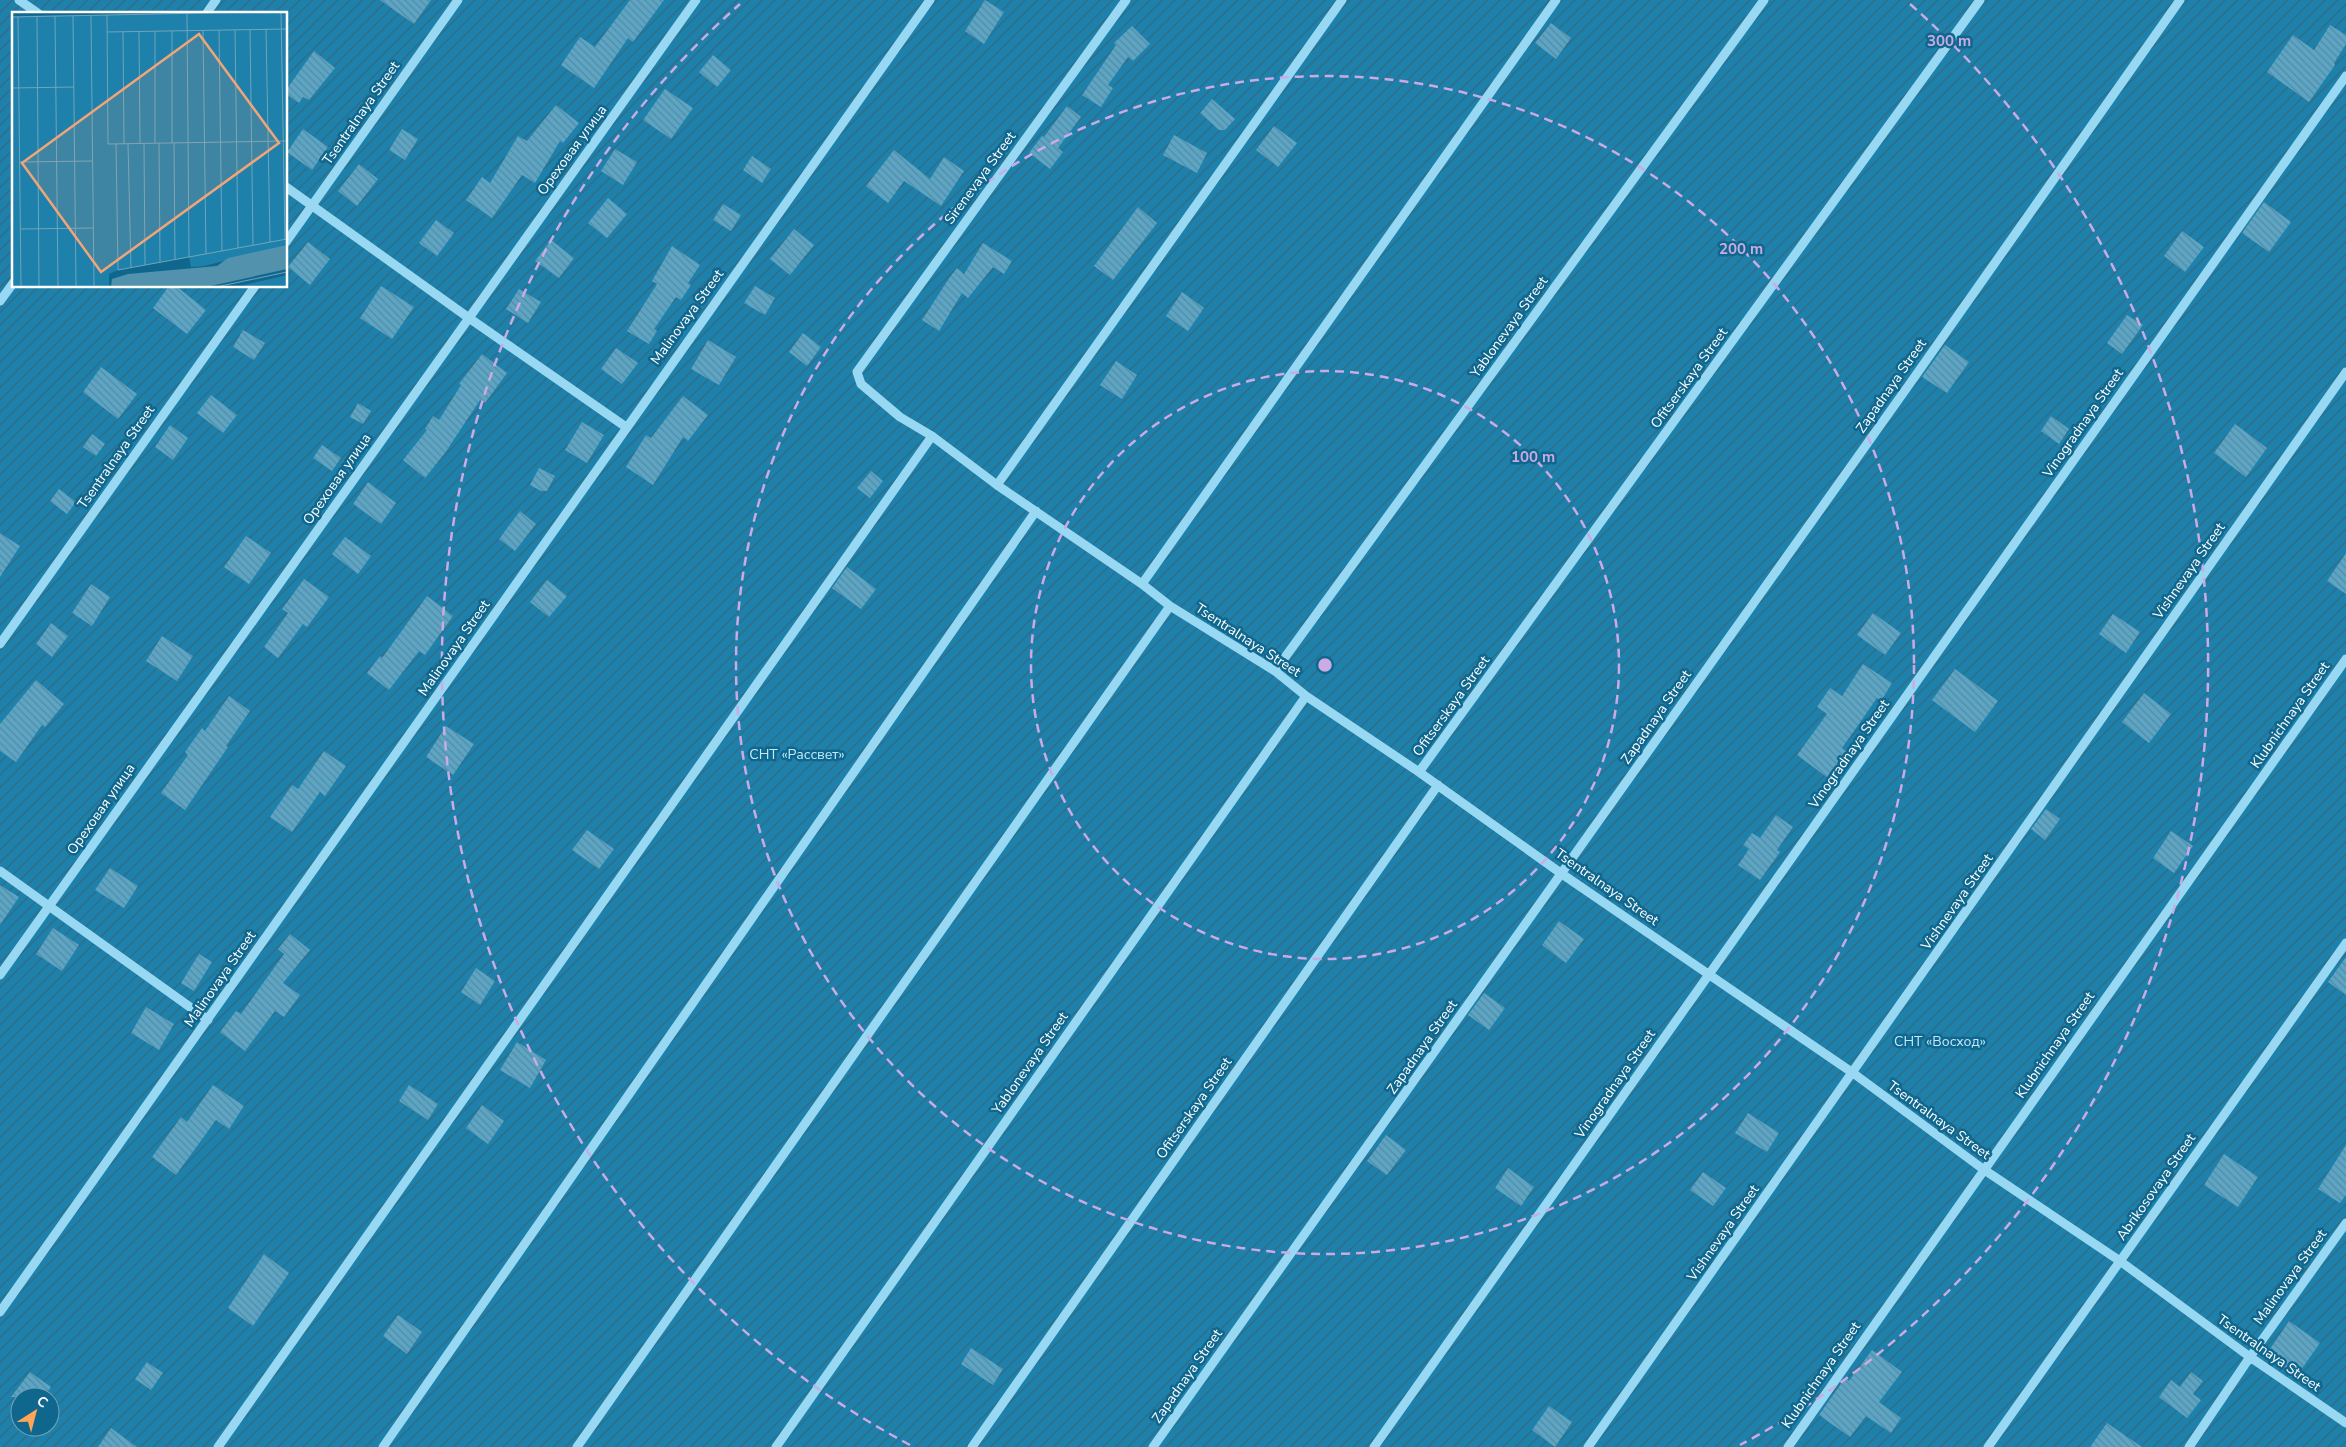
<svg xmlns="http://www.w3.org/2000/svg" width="2346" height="1447" viewBox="0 0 2346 1447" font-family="'Nunito Sans',sans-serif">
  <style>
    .garden { fill: url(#garden-furrows); fill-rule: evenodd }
    .building { fill: url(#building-back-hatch) }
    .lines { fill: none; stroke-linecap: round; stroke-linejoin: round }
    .minor { stroke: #98d8f3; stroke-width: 9 }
    .ring { fill: none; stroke: #caabe5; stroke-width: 2.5; stroke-dasharray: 9 6 }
    .labels { text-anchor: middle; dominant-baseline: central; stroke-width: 5; stroke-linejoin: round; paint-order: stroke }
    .street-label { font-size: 14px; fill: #fff; stroke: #10678e }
    .park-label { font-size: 14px; fill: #bfebfd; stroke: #10678e }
    .inset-road { fill: none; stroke: #70a4bb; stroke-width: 1 }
    .view { fill: #f2a479; fill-opacity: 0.15; stroke: #f2a479; stroke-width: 2.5 }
    .inset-edge { fill: none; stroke: #fff; stroke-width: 2.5 }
    .centre { fill: #caabe5; stroke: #10678e; stroke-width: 2.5 }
    .ring-label { font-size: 15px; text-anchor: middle; font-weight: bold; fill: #caabe5; stroke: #10678e; stroke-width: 5; stroke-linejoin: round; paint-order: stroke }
  </style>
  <defs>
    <pattern id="garden-furrows" width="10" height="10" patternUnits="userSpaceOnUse" patternTransform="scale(1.25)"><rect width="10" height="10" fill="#1e81ab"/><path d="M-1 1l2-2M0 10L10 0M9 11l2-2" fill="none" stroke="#336980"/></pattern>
    <pattern id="building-back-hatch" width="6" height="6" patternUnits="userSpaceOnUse" patternTransform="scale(1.25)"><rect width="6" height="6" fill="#5ca5c4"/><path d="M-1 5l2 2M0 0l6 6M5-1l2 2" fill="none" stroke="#578aa0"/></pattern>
  </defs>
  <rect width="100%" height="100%" fill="#10678e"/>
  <path class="garden" d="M0 0H2346V1447H0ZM14 14H286V286H14ZM20 1397H50V1427H20Z"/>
  <path class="building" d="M380 0H431L414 24Z
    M630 0H664L633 42 628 38 594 88 561 65 580 37 595 47Z
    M985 0 1004 12 984 44 965 31Z
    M1551 23 1571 38 1556 59 1535 43Z
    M2330 25 2346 35V44L2334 63 2335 65 2309 102 2267 72 2293 35 2314 50Z
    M1132 26 1150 44 1133 61 1128 57 1108 85 1113 88 1101 107 1082 95 1116 45 1114 43Z
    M314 51 335 68 309 100 303 97 299 103 286 94V90Z
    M713 55 731 70 717 87 699 72Z
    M665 89 693 108 671 139 643 120Z
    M1212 99 1235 119 1225 130H1219L1200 113Z
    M556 105 579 123 563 143 560 141 535 183 522 175 492 218 466 200 482 177 490 183 518 136 527 141Z
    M1067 106 1081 117 1058 148 1063 152 1050 169 1029 153 1042 136 1044 137Z
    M1274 126 1297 143 1278 167 1256 150Z
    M303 129 328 147 312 170 287 152Z
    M402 129 418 139 405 160 389 150Z
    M1174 135 1207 153 1197 173 1163 155Z
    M615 149 637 162 623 185 601 171Z
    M894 150 930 179 944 157 964 171 941 206 904 181 888 203 866 186Z
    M752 156 771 169 762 183 743 170Z
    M359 164 378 179 357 206 338 191Z
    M608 198 627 214 607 238 588 223Z
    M2264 202 2291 222 2269 252 2242 233Z
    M723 204 741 215 731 231 713 220Z
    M1138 207 1157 223 1113 280 1094 266Z
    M436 220 454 233 437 256 419 243Z
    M794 229 814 245 790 275 770 259Z
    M2182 231 2204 247 2185 272 2164 256Z
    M551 240 574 258 559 278 535 261Z
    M308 242 330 259 310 285 288 267Z
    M983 243 1012 261 1004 274 993 267 968 298 962 293 939 331 922 320 950 277 957 268 964 274Z
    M672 246 700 265 688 283 691 285 681 300 676 297 654 329 657 331 649 344 627 331 657 284 652 281Z
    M169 286H176L206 310 187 334 153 308Z
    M381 286 414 307 392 339 360 318Z
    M755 286 775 298 765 315 744 303Z
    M519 289 541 302 528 323 506 309Z
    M1182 292 1204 308 1188 331 1166 316Z
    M2127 315 2143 325 2122 354 2107 343Z
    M243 330 265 343 254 360 233 347Z
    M803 333 821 347 807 366 789 352Z
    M708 340 736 357 719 385 691 369Z
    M1945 345 1969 362 1947 393 1922 377Z
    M616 348 638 363 622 384 601 369Z
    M482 354 507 373 485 403 480 400 445 453 425 478 403 460 427 430 425 429 433 416 439 420 461 385 459 384Z
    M1116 361 1137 375 1122 399 1100 385Z
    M101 367 137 394 118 419 83 392Z
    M211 395 237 415 223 433 197 413Z
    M683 396 708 415 688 441 683 437 653 485 626 467 646 435 651 438Z
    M358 403 371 411 363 424 350 417Z
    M2051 416 2069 429 2059 444 2041 431Z
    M582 422 604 435 587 463 565 450Z
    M2235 424 2267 448 2246 477 2214 453Z
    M170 425 188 438 173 460 155 447Z
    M92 434 105 444 96 456 83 447Z
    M322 445 341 458 332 471 313 458Z
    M539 468 555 476 547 491H541L530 485Z
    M871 471 883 481 870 498 857 488Z
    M368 482 396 503 381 524 353 504Z
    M59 489 76 502 67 514 50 501Z
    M520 511 536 524 515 551 499 539Z
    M0 533 20 546 0 577Z
    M246 536 271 553 249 584 224 567Z
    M345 537 371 556 358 574 332 554Z
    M2346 553V594L2327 581Z
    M847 567 876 589 861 609 832 588Z
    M304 579 329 597 307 627 303 624 278 658 264 647 288 613 282 609Z
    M547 580 567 596 549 617 530 602Z
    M91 584 110 597 92 626 72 613Z
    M427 596 453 616 425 655 419 651 389 690 367 673 380 656 382 658Z
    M1873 613 1901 633 1885 655 1857 635Z
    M2113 614 2140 632 2126 653 2099 634Z
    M51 623 68 636 52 657 36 644Z
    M162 636 193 656 177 681 146 661Z
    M1863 664 1892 683 1881 701 1877 698 1842 748 1847 752 1828 778 1797 755 1827 714 1817 707 1830 688 1842 696Z
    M1955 669 1998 701 1975 732 1932 700Z
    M36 680 64 704 45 727 42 725 16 762 0 751V724Z
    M2144 693 2171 714 2149 743 2122 722Z
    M229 696 250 711 226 746 228 747 185 810 161 793 188 755 185 752 202 728 205 731Z
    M446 726 474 744 453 775 426 757Z
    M324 751 346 766 325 796 320 792 292 832 270 817 292 785 298 789Z
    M2046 809 2060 819 2045 840 2031 829Z
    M1776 815 1793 827 1777 850 1780 852 1760 880 1738 865 1749 849 1743 845 1752 833 1760 838Z
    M587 830 614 849 599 869 572 850Z
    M2171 831 2193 846 2174 873 2153 858Z
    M110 868 138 886 124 908 95 890Z
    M0 885 19 897 0 925Z
    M1559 921 1584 939 1566 963 1542 945Z
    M53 928 79 945 62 971 36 954Z
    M290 934 310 950 283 983 300 995 284 1017 275 1011 245 1051 220 1032 236 1011 241 1014 284 954 278 949Z
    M199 954 212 962 194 991 181 983Z
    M2346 957V995L2328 982Z
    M476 968 495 981 480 1005 461 992Z
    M1484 993 1505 1008 1489 1030 1468 1015Z
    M146 1007 174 1024 159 1050 131 1033Z
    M517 1042 546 1060 530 1088 500 1070Z
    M213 1085 244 1106 229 1129 216 1120 176 1175 152 1157 181 1117 187 1122Z
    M409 1085 438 1104 428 1120 399 1101Z
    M482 1105 504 1121 488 1144 466 1128Z
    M1748 1113 1779 1133 1767 1152 1735 1133Z
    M1386 1135 1406 1150 1387 1175 1367 1161Z
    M2346 1145V1195L2340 1203 2318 1189Z
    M2224 1154 2258 1177 2238 1207 2204 1185Z
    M1508 1168 1534 1187 1521 1206 1495 1188Z
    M1703 1172 1726 1188 1713 1206 1690 1190Z
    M264 1254 289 1273 253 1326 228 1308Z
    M398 1315 422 1332 407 1354 383 1336Z
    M2289 1321 2320 1343 2296 1377 2266 1355Z
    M971 1348 1003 1369 993 1385 961 1364Z
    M1872 1350 1902 1372 1879 1402 1901 1418 1891 1433 1866 1416 1850 1437 1819 1415 1845 1378 1849 1381Z
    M147 1362 163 1373 151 1390 135 1379Z
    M30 1372 51 1387 44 1397H11Z
    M2191 1372 2203 1381 2193 1394 2201 1400 2187 1418 2159 1397 2171 1380 2180 1387Z
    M1549 1406 1572 1422 1555 1447 1532 1430Z
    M2107 1423 2142 1447H2090Z
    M111 1428 137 1447H98Z"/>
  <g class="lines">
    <path class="minor" d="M19 0 39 14
      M1126 0 857 372 861 384 900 417 932 436 997 485 1142 584 1170 606 1275 671 1306 696 1419 772 1562 874 1853 1073 1983 1169 2120 1261 2250 1357 2346 1423
      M206 14 216 0
      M286 187 469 318 626 427
      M286 242 458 0
      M0 301 14 282
      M997 485 1342 0
      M1142 584 1556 0
      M0 644 255 286
      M1275 671 1764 0
      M1419 772 1980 0
      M0 871 208 1020
      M0 975 696 0
      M0 1312 930 0
      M218 1447 932 436
      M383 1447 1036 511
      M577 1447 1170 606
      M776 1447 1306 696
      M972 1447 1438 785
      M1153 1447 1911 382 2180 0
      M1374 1447 2346 76
      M1588 1447 2346 372
      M1788 1447 2346 659
      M1988 1447 2346 943
      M2189 1447 2250 1357 2346 1223"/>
  </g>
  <g class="ring">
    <circle cx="1325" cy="665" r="294"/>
    <circle cx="1325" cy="665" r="589"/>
    <path d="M910 1445A883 883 0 0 1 740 4M1910 4A883 883 0 0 1 1740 1445"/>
  </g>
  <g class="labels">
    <g class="street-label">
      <text transform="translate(361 113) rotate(-55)">Tsentralnaya Street</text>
      <text transform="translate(572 150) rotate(-54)">Ореховая улица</text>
      <text transform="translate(980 178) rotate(-54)">Sirenevaya Street</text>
      <text transform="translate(687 317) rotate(-54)">Malinovaya Street</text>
      <text transform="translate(1509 327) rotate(-54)">Yablonevaya Street</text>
      <text transform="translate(1689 378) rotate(-54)">Ofitserskaya Street</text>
      <text transform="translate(1891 386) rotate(-55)">Zapadnaya Street</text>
      <text transform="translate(2083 423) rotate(-55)">Vinogradnaya Street</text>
      <text transform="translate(116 457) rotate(-55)">Tsentralnaya Street</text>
      <text transform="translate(337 479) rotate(-55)">Ореховая улица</text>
      <text transform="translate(2189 571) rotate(-55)">Vishnevaya Street</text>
      <text transform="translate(1248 640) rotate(33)">Tsentralnaya Street</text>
      <text transform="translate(454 648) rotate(-55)">Malinovaya Street</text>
      <text transform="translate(1451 706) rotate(-54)">Ofitserskaya Street</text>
      <text transform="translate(2290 715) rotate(-55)">Klubnichnaya Street</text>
      <text transform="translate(1656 717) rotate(-55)">Zapadnaya Street</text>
      <text transform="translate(1849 754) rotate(-55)">Vinogradnaya Street</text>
      <text transform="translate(101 809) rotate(-55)">Ореховая улица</text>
      <text transform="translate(1607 887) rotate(35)">Tsentralnaya Street</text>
      <text transform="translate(1957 902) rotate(-55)">Vishnevaya Street</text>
      <text transform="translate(220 979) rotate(-55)">Malinovaya Street</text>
      <text transform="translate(2055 1045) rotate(-55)">Klubnichnaya Street</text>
      <text transform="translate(1422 1047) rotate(-55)">Zapadnaya Street</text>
      <text transform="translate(1030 1063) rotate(-55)">Yablonevaya Street</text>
      <text transform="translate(1615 1084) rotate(-55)">Vinogradnaya Street</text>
      <text transform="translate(1194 1108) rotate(-55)">Ofitserskaya Street</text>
      <text transform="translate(1939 1120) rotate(36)">Tsentralnaya Street</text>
      <text transform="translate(2156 1187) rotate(-55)">Abrikosovaya Street</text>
      <text transform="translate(1723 1233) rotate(-55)">Vishnevaya Street</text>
      <text transform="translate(2290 1277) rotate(-54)">Malinovaya Street</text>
      <text transform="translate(2269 1353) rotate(35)">Tsentralnaya Street</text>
      <text transform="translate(1821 1375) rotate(-55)">Klubnichnaya Street</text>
      <text transform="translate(1187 1376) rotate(-55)">Zapadnaya Street</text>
    </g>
    <g class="park-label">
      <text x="797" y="754">СНТ «Рассвет»</text>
      <text x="1940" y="1041">СНТ «Восход»</text>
    </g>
  </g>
  <g transform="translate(12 12)">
    <rect width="275" height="275" fill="#10678e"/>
    <path d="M275 263V275H224Z" fill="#1e81ab"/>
    <path d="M275 0V233L192 254 179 255 177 245 106 258 97 262V275H0V4Z" fill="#1e81ab"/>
    <path d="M275 233V257L194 275H99L100 267 116 262 205 254 216 246Z" fill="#5292ad"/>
    <path class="inset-road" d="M269 0 273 228M175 2 177 245M95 3 96 132 275 129M43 4 46 275M61 4 64 275M79 4 82 275M0 5 240 0M6 5 9 275M25 5 27 275M238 17 241 233M254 17 258 230M191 18 194 242M207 18 210 239M223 18 226 236M127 19 128 132M160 19V131M95 20 275 17M111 20 112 132M0 76 62 75M143 131V19M147 131 148 250M162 131 163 247M104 132 106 258 275 227M116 132 119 256M132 132 133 253M8 150 81 149M9 217 82 216M204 275 275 260"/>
    <path class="view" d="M187 22 267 131 89 260 10 151Z"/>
    <rect width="275" height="275" class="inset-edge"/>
  </g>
  <circle cx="1325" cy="665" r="8" class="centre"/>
  <g class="ring-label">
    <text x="1949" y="46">300 m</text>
    <text x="1741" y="254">200 m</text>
    <text x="1533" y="462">100 m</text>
  </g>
  <g transform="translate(35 1412) rotate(36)"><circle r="24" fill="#10678e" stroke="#70a4bb"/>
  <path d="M0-4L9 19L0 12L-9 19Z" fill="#ffa55a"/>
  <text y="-8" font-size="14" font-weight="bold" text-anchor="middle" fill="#ffffff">С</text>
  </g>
</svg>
